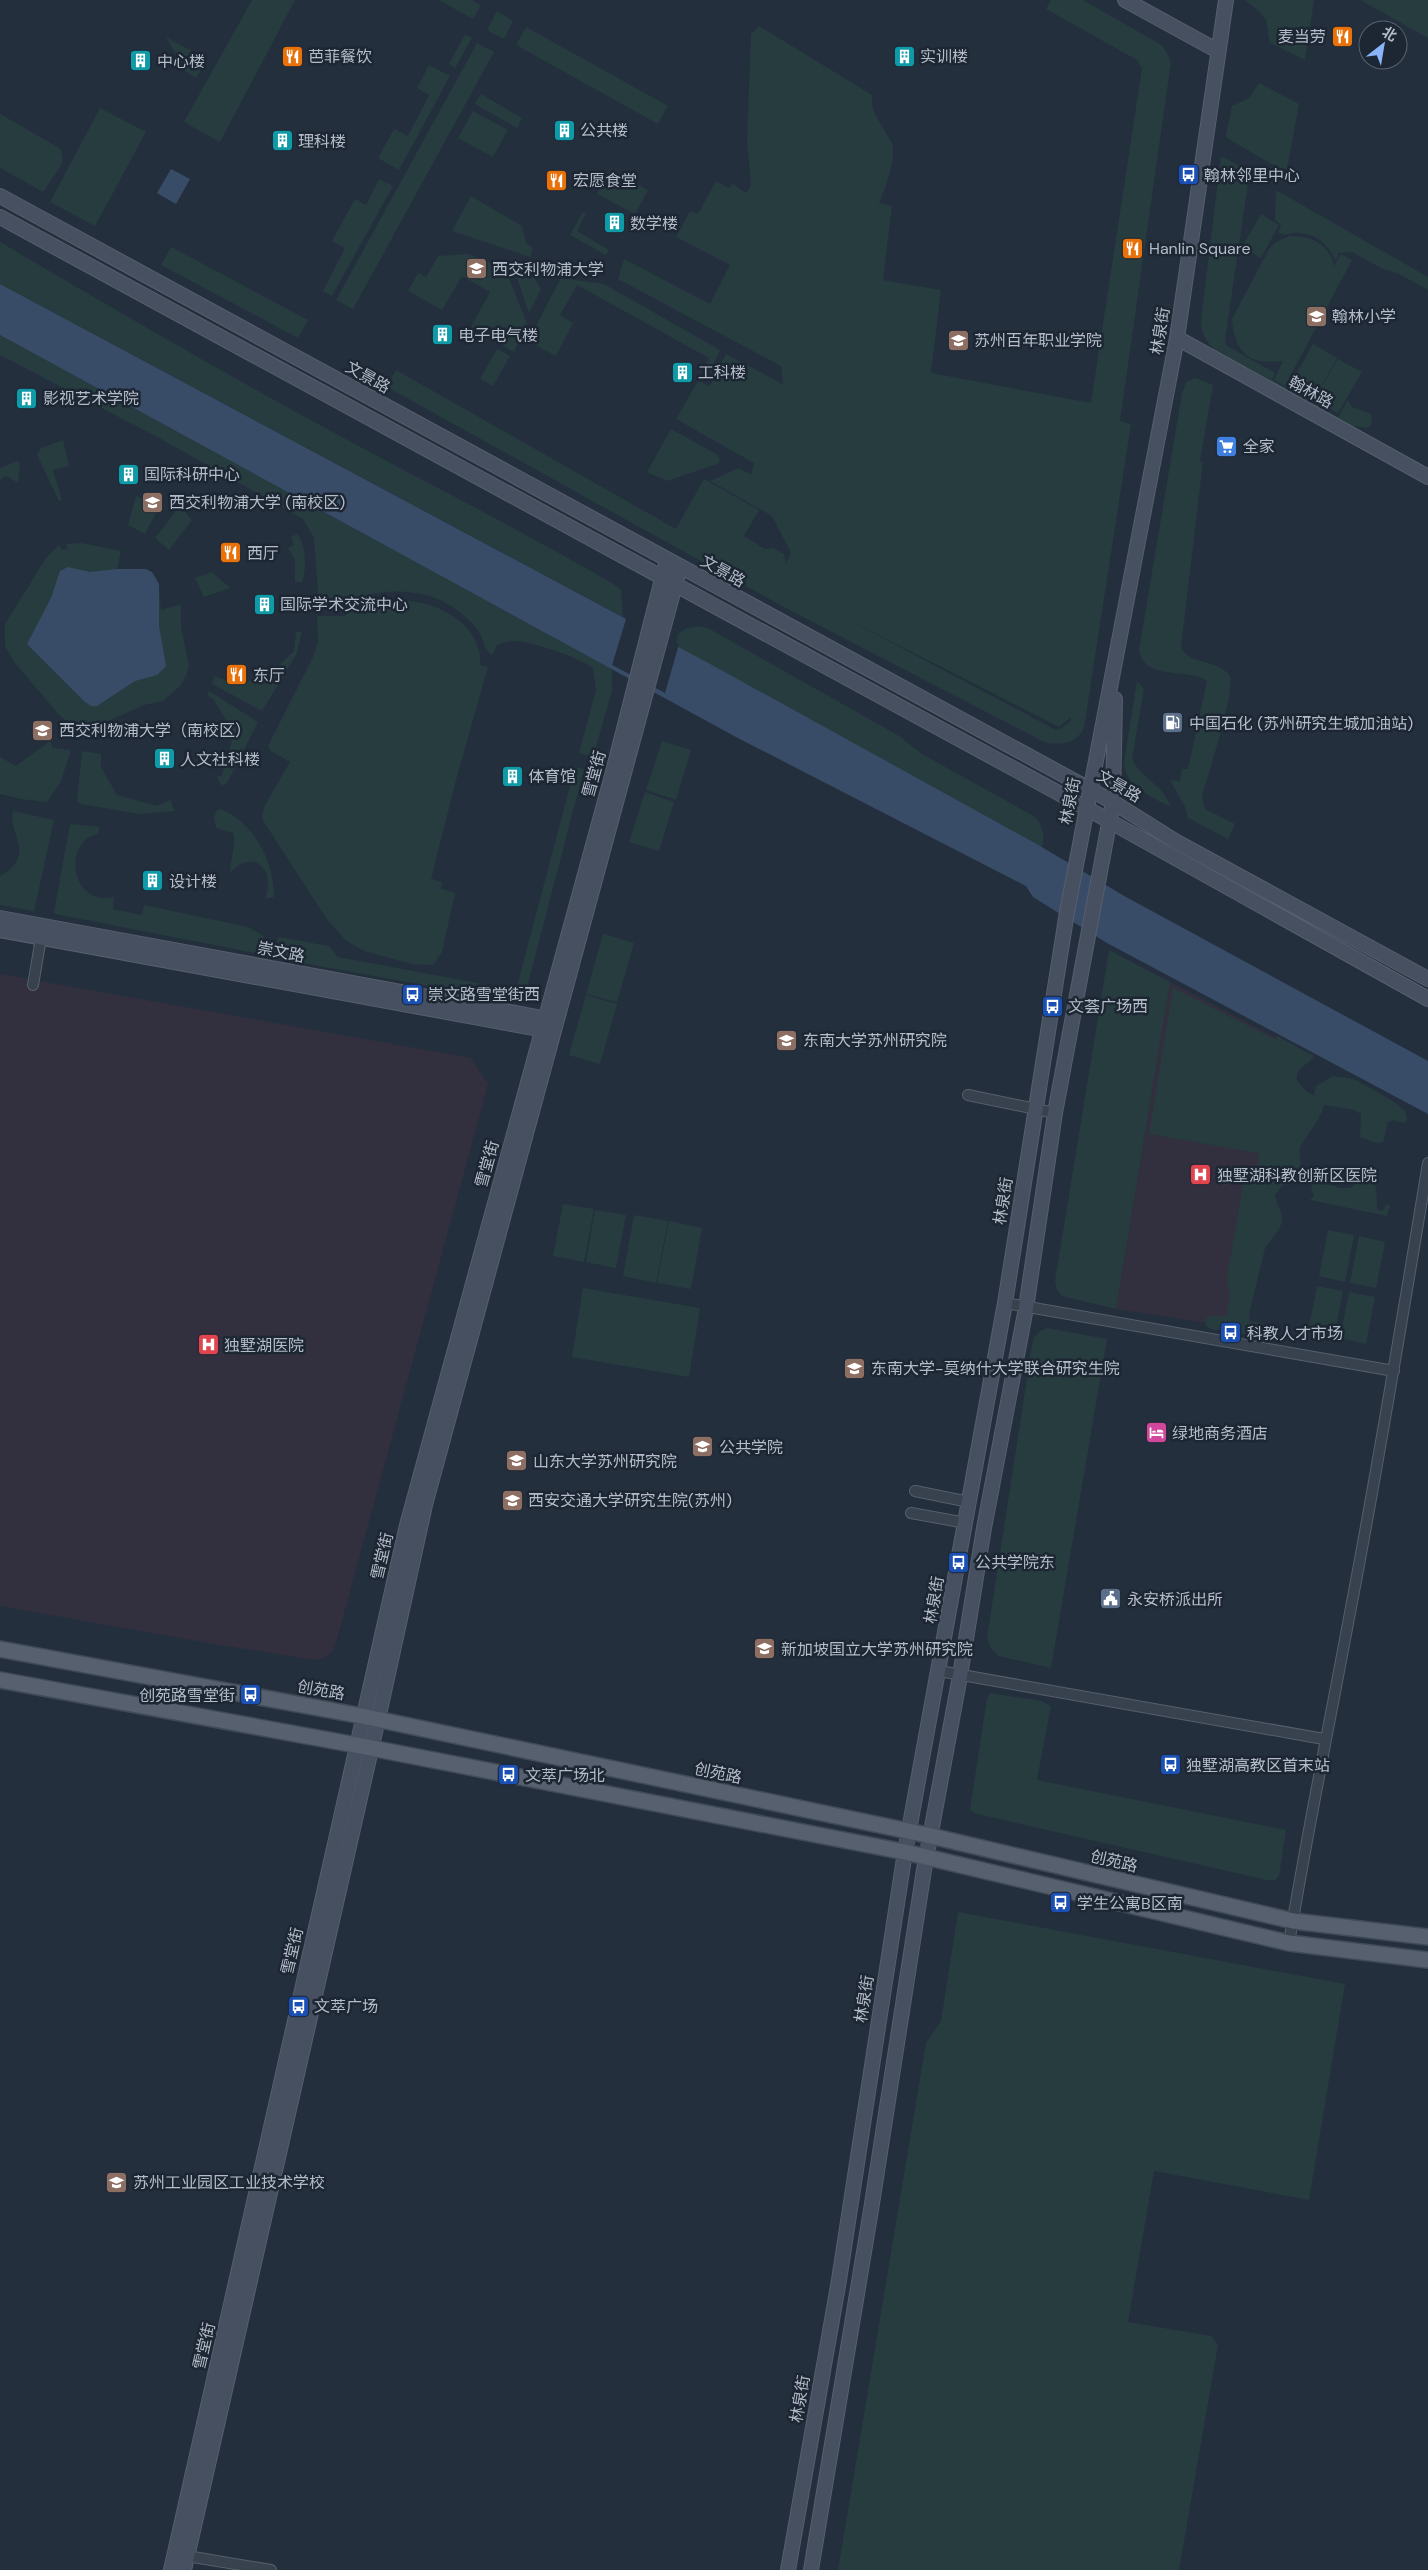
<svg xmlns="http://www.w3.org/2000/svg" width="1428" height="2570" viewBox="0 0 1428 2570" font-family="'DM Sans','Noto Sans SC',sans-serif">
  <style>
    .medical { fill: #32303f }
    .green { fill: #263c3f; fill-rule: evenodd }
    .water { fill: #394c67 }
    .pier { fill: #242f3e }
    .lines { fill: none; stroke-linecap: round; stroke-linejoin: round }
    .street-casing { stroke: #565f6c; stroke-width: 12 }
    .secondary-casing { stroke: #565f6c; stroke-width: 16 }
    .primary-casing { stroke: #414a57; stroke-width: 18 }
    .street { stroke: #38414e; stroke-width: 10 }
    .secondary { stroke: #465061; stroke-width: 14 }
    .primary { stroke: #56606e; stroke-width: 15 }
    .labels { text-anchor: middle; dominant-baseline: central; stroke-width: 5; stroke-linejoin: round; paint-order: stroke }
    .poi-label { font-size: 16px; fill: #b4bcc9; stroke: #1d2633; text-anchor: start }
    .street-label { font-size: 16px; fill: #b4bcc9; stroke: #1d2633 }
  </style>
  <rect width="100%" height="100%" fill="#242f3e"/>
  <path class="medical" d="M0 974 471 1058 488 1084 337 1639 332 1652 323 1658 315 1660 214 1644 0 1606Z
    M1170 982 1284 1042 1239 1328 1116 1309Z"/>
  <path class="green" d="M252 0H295L220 142 184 122Z
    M439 0H472L481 5 473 19Z
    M1051 0H1083L1163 46 1171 62 1120 421 1131 424 1084 728C1076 744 1061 745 1046 743L780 605 387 387 396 370 676 529 704 479 759 510 744 536 765 549 773 548 784 554 786 563 791 553 772 516 710 481 739 468 751 475 754 463 676 419 698 381 710 386 726 354 783 384 781 366 618 279 624 259 710 304 730 265 676 237 690 211 698 214 716 181 729 188 733 184 746 193 751 186 747 140 751 34 759 26 872 95C870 116 885 126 892 144 897 155 885 191 879 203L892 206 883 280 941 290 931 373 1091 403 1142 68 1137 60 1046 9ZM849 620 1059 727 1071 717V721L1062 728 1056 730Z
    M1245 0H1314L1305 60 1270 43 1266 20 1260 12Z
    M1360 0H1428V38Z
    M497 11 513 21 504 39 487 30Z
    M526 27 668 106 658 124 516 45Z
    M465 34 472 38 455 68 449 64Z
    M166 37 206 59 196 78 185 71Z
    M477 43 494 52 353 309 336 300Z
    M429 65 450 76 399 170 378 158 394 129 408 136 429 95 417 88Z
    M1259 83 1299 104 1287 169 1282 170 1227 138 1226 135 1232 106 1249 98Z
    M481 94 522 118 517 128 475 104Z
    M100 108 146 132 95 226 50 202Z
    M473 111 508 130 493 157 458 138Z
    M0 114 61 149 63 163 43 192 0 168Z
    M1221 156 1241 167 1249 177 1225 340 1227 346 1275 373 1272 380 1338 417 1348 400 1352 407 1371 414 1372 423 1368 428 1355 426 1352 432 1223 358C1211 347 1201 337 1201 320Z
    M610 170 648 190 635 214 597 194Z
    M379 179 393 186 332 296 323 291 345 248 332 241 355 199 366 205Z
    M1276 190 1428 277V290L1397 273 1383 269 1352 252 1339 253 1336 261C1328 243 1313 231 1293 233 1287 234 1283 236 1278 232L1281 225 1275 220Z
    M471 196 522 226 526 243 533 248 530 257 452 231Z
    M583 212 586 213 577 231 609 250 606 255 570 235Z
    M1261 214 1279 225 1261 258 1242 247Z
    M1289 236C1310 235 1330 244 1334 266L1341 254 1352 260 1285 386 1274 380 1283 361C1249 365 1235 354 1232 319L1269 249 1276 242Z
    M0 242C109 306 218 370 329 430 423 481 519 529 612 583L621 590 623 617 0 284Z
    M171 247 308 320 298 338 161 265Z
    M468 254 494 264 506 271 527 323 514 352 471 327 490 292 462 276 442 310 408 291 418 273 426 277 438 256Z
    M515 272 533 276 541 289 529 313Z
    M561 278 604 284 720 350 711 369 705 366 709 358 577 285 560 315 573 323 556 356 528 341Z
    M0 335 612 669V691L593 757 579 753 596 690 593 668C577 657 532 641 513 641 508 641 502 643 497 645L492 655C484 650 484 640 479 632 472 621 461 613 451 606 430 591 392 588 368 595 351 601 338 607 319 606L314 538 303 519 163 440 0 355Z
    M1313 344 1337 358 1314 399 1290 385Z
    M497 349 510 356 493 386 480 379Z
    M1338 359 1362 372 1338 413 1314 399Z
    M1195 378 1213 385 1200 461 1203 462 1181 647C1187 662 1207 660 1220 668 1223 669 1227 672 1229 675 1237 689 1207 777 1202 796L1205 809 1235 824 1228 839 1188 818 1185 807 1170 780 1180 781 1182 769H1188L1207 681C1189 667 1144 682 1139 650L1182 393 1186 382Z
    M671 429 718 455 720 461 717 464 667 481 647 472Z
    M63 440 69 466 53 470 62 500 59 501 37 455 41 448Z
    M17 461 20 463 18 483 6 476 0 480V468Z
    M136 496 159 507 145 534 128 525Z
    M180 506 192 520 169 550 155 538Z
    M297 534C306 543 307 569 302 582H295V560L288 548 294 545 291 537Z
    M81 543 121 551 117 569C158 570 158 569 161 610L181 604V627L189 666 186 676 180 686 163 701 144 705 89 730 74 726 59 715 15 663 5 646V624L46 558 59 545 62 550 68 549 66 544Z
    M212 572 230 588 204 597 195 578Z
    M385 601 386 604C396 603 407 600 417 602 448 607 483 631 480 665L488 667 456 780 431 879 442 882 441 889 455 893 442 952 433 965 412 964 364 951 345 940 326 918 262 819 264 807 290 762 271 751 268 746 313 657 318 642 317 616H344L366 602Z
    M698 626 708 628 899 736 922 754 1032 815C1042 822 1046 835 1042 847L676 646 678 634 685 629Z
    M296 632H302L296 655 262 711 212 684 215 676 230 682 263 680 294 651Z
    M1137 681 1144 689 1132 759C1141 779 1161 782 1171 807 1152 797 1124 787 1124 762Z
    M209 691 258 722 227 783 222 786 217 777 222 775 234 733 214 700 207 695Z
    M50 741 53 748 71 750 61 781 47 802 21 799 0 794V757L16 766Z
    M662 741 691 750 676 800 646 790Z
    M82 751 101 754V767L117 795 157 806 171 800 174 811 140 814 81 804 77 801Z
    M575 767 584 769 525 995 517 1002 275 958 278 937 329 946 338 957 516 990Z
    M645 792 674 802 659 851 629 842Z
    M221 809C255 824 274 861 274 897L265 899C276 871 254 846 230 873 230 861 237 841 233 833L216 828 214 818 216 811Z
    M13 811 54 820 34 911 0 905V876C38 855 7 834 13 811Z
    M70 824 99 827V833C95 835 88 837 85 840 64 863 79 905 114 897L113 909 142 915 144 905 248 927 264 936 262 951 255 953 55 914 54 912Z
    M603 934 634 943 617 1002 586 994Z
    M1109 950 1170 982 1116 1309 1062 1296 1057 1290 1055 1281Z
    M1173 988 1276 1040 1277 1036 1314 1056C1308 1066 1295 1067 1297 1081L1307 1092 1314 1095 1316 1086 1333 1076 1354 1079 1393 1101 1405 1111 1407 1118 1405 1123 1393 1120 1388 1122 1383 1142 1376 1143 1360 1137 1361 1114 1354 1110 1324 1105C1320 1121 1308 1133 1300 1147 1299 1160 1304 1170 1296 1182L1282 1186 1275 1195C1276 1203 1282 1211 1282 1219 1282 1230 1270 1239 1265 1248L1249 1315 1250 1321 1263 1323 1275 1329 1276 1339 1211 1329 1206 1326 1205 1320 1209 1316H1227L1230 1294 1227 1277 1244 1180 1258 1167 1259 1153 1149 1134Z
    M586 995 617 1004 600 1064 569 1055Z
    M1362 1164 1370 1168C1376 1182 1377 1193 1377 1209L1382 1211 1387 1204 1390 1206 1387 1216 1310 1200 1314 1196 1311 1189 1313 1184C1326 1179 1339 1193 1354 1186Z
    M563 1204 594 1209 584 1262 553 1256Z
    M595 1210 626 1215 616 1268 586 1262Z
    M634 1215 668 1221 656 1283 623 1276Z
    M669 1221 702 1228 691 1289 657 1283Z
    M1328 1230 1354 1235 1345 1282 1319 1276Z
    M1359 1236 1385 1242 1376 1288 1350 1283Z
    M1317 1286 1343 1291 1334 1338 1308 1332Z
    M583 1288 700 1308 689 1377 572 1357Z
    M1349 1292 1375 1297 1366 1344 1340 1338Z
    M1047 1328 1107 1339 1051 1668 998 1656 991 1648 987 1638 1033 1339 1040 1331Z
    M990 1693 1041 1701 1051 1706 1037 1780 1286 1830 1279 1876 1275 1880H1267L977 1814 970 1810 987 1698Z
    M958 1912 1345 1984 1309 2200 1154 2171 1128 2322 1211 2336 1218 2345 1179 2570H838L926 2043 941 2021Z"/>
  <path class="water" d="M171 169 190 179 176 204 157 193Z
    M0 284 712 665 1035 843 1126 897 1428 1061V1114L1107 943 1033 897 1026 886 736 737 0 335Z
    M68 567 90 572 117 569H146L152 572 159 584V626L166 666 157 675 135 681 97 706H91L85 702 27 644 51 598 60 571Z"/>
  <path class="pier" d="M627 616 679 644 665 693 612 665Z"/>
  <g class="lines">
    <defs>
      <path id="street" d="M33 985 42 932
        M968 1095 1055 1113
        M1005 1303 1394 1371
        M915 1491 969 1502
        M911 1513 966 1523
        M939 1671 1324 1739
        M1289 1943C1307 1834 1329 1726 1349 1618 1378 1467 1403 1315 1428 1163
        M181 2555 271 2570"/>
      <path id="secondary" d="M1125 0 1218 51
        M0 196 1113 802 1175 841 1428 979
        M0 217 1086 808 1428 999
        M1177 338 1428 477
        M0 918 553 1020
        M0 930 550 1031
        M171 2570 407 1525 613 772 667 560
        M184 2570 378 1719 425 1505 680 567
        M788 2570 839 2280 905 1852 1005 1303 1067 912 1177 338 1226 0
        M811 2570 871 2210 924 1870 960 1676 984 1528 1026 1308 1055 1113 1113 802 1115 699"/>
      <path id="primary" d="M0 1649 362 1716 927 1835 1293 1921 1428 1937
        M0 1680 356 1745 905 1852 1289 1943 1428 1960"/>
    </defs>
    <use href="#street" class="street-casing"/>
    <use href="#secondary" class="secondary-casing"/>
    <use href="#primary" class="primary-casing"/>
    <use href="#street" class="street"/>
    <use href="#secondary" class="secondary"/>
    <use href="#primary" class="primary"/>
  </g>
  <defs>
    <symbol id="restaurant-square" viewBox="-11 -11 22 22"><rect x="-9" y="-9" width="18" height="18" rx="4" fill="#e8710a" stroke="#1d2633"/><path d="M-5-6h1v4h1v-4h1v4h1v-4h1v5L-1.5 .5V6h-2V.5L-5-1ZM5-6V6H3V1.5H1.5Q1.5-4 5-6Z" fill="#fff"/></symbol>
    <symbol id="building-square" viewBox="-11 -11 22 22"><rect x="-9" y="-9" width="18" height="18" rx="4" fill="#0f9aa8" stroke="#1d2633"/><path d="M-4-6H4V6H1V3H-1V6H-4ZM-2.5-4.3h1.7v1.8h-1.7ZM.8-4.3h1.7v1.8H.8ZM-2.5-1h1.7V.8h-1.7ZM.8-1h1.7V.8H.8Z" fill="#fff"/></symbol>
    <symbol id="bus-square" viewBox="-11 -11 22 22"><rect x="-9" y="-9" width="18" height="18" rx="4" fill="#1a4fb4" stroke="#1d2633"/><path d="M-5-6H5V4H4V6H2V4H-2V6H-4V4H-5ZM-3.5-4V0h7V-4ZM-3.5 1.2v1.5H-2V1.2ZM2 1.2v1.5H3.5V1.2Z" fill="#fff"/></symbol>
    <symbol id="university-square" viewBox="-11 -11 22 22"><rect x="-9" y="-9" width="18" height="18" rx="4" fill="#8d6e63" stroke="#1d2633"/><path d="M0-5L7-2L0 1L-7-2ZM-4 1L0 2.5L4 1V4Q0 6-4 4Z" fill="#fff"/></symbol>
    <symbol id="school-square" viewBox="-11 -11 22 22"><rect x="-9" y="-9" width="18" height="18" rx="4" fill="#8d6e63" stroke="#1d2633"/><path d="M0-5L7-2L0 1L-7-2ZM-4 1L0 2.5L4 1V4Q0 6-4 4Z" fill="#fff"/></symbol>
    <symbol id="supermarket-square" viewBox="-11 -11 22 22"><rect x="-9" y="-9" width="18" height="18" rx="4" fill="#3f7fe0" stroke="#1d2633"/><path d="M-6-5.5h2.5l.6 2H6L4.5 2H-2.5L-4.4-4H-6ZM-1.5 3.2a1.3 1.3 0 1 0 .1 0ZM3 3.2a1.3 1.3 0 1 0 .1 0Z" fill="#fff"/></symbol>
    <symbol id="fuel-square" viewBox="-11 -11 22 22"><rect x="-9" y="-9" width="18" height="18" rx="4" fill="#5c6f8a" stroke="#1d2633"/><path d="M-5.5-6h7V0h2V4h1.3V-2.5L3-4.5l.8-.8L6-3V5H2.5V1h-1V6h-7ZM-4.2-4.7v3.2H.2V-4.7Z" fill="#fff"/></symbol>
    <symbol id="hospital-square" viewBox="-11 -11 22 22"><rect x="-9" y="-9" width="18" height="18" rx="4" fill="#e0444e" stroke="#1d2633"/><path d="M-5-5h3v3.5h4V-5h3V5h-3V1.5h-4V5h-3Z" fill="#fff"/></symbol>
    <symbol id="hotel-square" viewBox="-11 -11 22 22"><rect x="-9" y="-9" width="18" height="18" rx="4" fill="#d1479c" stroke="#1d2633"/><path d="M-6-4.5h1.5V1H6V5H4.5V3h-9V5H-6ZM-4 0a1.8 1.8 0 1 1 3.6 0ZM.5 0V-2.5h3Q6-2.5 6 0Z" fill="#fff"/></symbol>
    <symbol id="civic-square" viewBox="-11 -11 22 22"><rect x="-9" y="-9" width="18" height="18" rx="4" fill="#5c6f8a" stroke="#1d2633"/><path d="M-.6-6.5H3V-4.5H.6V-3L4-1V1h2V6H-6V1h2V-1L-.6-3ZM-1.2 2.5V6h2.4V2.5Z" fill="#fff"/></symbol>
  </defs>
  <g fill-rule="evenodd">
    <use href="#restaurant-square" x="1330" y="24" width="25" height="25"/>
    <use href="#restaurant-square" x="280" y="44" width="25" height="25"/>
    <use href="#building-square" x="892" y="44" width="25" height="25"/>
    <use href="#building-square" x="128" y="48" width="25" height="25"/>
    <use href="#building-square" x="552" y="118" width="25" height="25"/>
    <use href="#building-square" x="270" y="128" width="25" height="25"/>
    <use href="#bus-square" x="1176" y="162" width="25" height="25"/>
    <use href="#restaurant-square" x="544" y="168" width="25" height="25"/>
    <use href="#building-square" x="602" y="210" width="25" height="25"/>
    <use href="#restaurant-square" x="1120" y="236" width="25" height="25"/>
    <use href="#university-square" x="464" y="256" width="25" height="25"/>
    <use href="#school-square" x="1304" y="304" width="25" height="25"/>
    <use href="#building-square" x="430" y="322" width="25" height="25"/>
    <use href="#university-square" x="946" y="328" width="25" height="25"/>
    <use href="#building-square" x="670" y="360" width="25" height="25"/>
    <use href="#building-square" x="14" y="386" width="25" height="25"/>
    <use href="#supermarket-square" x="1214" y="434" width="25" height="25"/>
    <use href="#building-square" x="116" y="462" width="25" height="25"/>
    <use href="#university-square" x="140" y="490" width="25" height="25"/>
    <use href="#restaurant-square" x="218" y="540" width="25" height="25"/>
    <use href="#building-square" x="252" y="592" width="25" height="25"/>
    <use href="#restaurant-square" x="224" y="662" width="25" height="25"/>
    <use href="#fuel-square" x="1160" y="710" width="25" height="25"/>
    <use href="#school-square" x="30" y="718" width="25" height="25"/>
    <use href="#building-square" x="152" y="746" width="25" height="25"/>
    <use href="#building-square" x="500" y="764" width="25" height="25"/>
    <use href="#building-square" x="140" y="868" width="25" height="25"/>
    <use href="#bus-square" x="400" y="982" width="25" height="25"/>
    <use href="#bus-square" x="1040" y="994" width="25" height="25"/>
    <use href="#university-square" x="774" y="1028" width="25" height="25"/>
    <use href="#hospital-square" x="1188" y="1162" width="25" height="25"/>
    <use href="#bus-square" x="1218" y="1320" width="25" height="25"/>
    <use href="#hospital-square" x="196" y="1332" width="25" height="25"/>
    <use href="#university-square" x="842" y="1356" width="25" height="25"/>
    <use href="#hotel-square" x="1144" y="1420" width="25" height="25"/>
    <use href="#university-square" x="690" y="1434" width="25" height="25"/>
    <use href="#university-square" x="504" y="1448" width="25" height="25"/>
    <use href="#university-square" x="500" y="1488" width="25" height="25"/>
    <use href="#bus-square" x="946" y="1550" width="25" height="25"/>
    <use href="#civic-square" x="1098" y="1586" width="25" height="25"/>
    <use href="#university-square" x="752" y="1636" width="25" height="25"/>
    <use href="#bus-square" x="238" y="1682" width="25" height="25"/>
    <use href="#bus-square" x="1158" y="1752" width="25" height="25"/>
    <use href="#bus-square" x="496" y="1762" width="25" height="25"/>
    <use href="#bus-square" x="1048" y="1890" width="25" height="25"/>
    <use href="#bus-square" x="286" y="1994" width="25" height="25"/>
    <use href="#school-square" x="104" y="2170" width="25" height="25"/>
  </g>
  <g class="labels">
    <g class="poi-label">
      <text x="1326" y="36" text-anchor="end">麦当劳</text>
      <text x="308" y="56">芭菲餐饮</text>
      <text x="920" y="56">实训楼</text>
      <text x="157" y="61">中心楼</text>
      <text x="580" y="130">公共楼</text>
      <text x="298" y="141">理科楼</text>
      <text x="1204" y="175">翰林邻里中心</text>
      <text x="573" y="180">宏愿食堂</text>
      <text x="630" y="223">数学楼</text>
      <text x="1149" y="248">Hanlin Square</text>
      <text x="492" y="269">西交利物浦大学</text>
      <text x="1332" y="316">翰林小学</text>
      <text x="458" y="335">电子电气楼</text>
      <text x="974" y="340">苏州百年职业学院</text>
      <text x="698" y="372">工科楼</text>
      <text x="43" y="398">影视艺术学院</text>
      <text x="1243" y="446">全家</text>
      <text x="144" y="474">国际科研中心</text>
      <text x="169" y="502">西交利物浦大学 (南校区)</text>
      <text x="247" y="553">西厅</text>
      <text x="280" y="604">国际学术交流中心</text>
      <text x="253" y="675">东厅</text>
      <text x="1189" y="723">中国石化 (苏州研究生城加油站)</text>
      <text x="59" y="730">西交利物浦大学（南校区）</text>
      <text x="180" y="759">人文社科楼</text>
      <text x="528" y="776">体育馆</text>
      <text x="169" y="881">设计楼</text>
      <text x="428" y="994">崇文路雪堂街西</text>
      <text x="1068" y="1006">文荟广场西</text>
      <text x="803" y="1040">东南大学苏州研究院</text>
      <text x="1217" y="1175">独墅湖科教创新区医院</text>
      <text x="1247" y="1333">科教人才市场</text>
      <text x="224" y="1345">独墅湖医院</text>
      <text x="871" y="1368">东南大学-莫纳什大学联合研究生院</text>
      <text x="1172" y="1433">绿地商务酒店</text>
      <text x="719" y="1447">公共学院</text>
      <text x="533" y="1461">山东大学苏州研究院</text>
      <text x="528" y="1500">西安交通大学研究生院(苏州)</text>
      <text x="975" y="1562">公共学院东</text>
      <text x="1127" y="1599">永安桥派出所</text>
      <text x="781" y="1649">新加坡国立大学苏州研究院</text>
      <text x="235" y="1695" text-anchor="end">创苑路雪堂街</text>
      <text x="1186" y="1765">独墅湖高教区首末站</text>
      <text x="525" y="1775">文萃广场北</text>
      <text x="1077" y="1903">学生公寓B区南</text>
      <text x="314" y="2006">文萃广场</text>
      <text x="133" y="2182">苏州工业园区工业技术学校</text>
    </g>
    <g class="street-label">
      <text transform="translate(1160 331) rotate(-81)">林泉街</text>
      <text transform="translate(368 377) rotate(29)">文景路</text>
      <text transform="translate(1311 392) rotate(29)">翰林路</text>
      <text transform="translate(723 571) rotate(29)">文景路</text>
      <text transform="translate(594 774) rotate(-75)">雪堂街</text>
      <text transform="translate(1119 786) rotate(30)">文景路</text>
      <text transform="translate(1070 801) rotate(-79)">林泉街</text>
      <text transform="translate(281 952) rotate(11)">崇文路</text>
      <text transform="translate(487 1164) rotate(-75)">雪堂街</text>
      <text transform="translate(1003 1201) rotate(-81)">林泉街</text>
      <text transform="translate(382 1556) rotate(-77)">雪堂街</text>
      <text transform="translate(934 1600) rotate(-80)">林泉街</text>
      <text transform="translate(321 1690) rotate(10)">创苑路</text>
      <text transform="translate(718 1773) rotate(12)">创苑路</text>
      <text transform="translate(1114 1861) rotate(13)">创苑路</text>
      <text transform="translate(292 1951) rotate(-77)">雪堂街</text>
      <text transform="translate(864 1999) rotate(-81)">林泉街</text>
      <text transform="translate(204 2346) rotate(-77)">雪堂街</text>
      <text transform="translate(800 2399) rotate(-80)">林泉街</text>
    </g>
  </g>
  <g transform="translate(1383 45) rotate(31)"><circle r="24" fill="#1d2633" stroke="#59626f"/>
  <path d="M0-4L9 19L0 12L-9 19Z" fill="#8ab4f8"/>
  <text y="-8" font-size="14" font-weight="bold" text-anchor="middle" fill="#b4bcc9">北</text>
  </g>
</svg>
